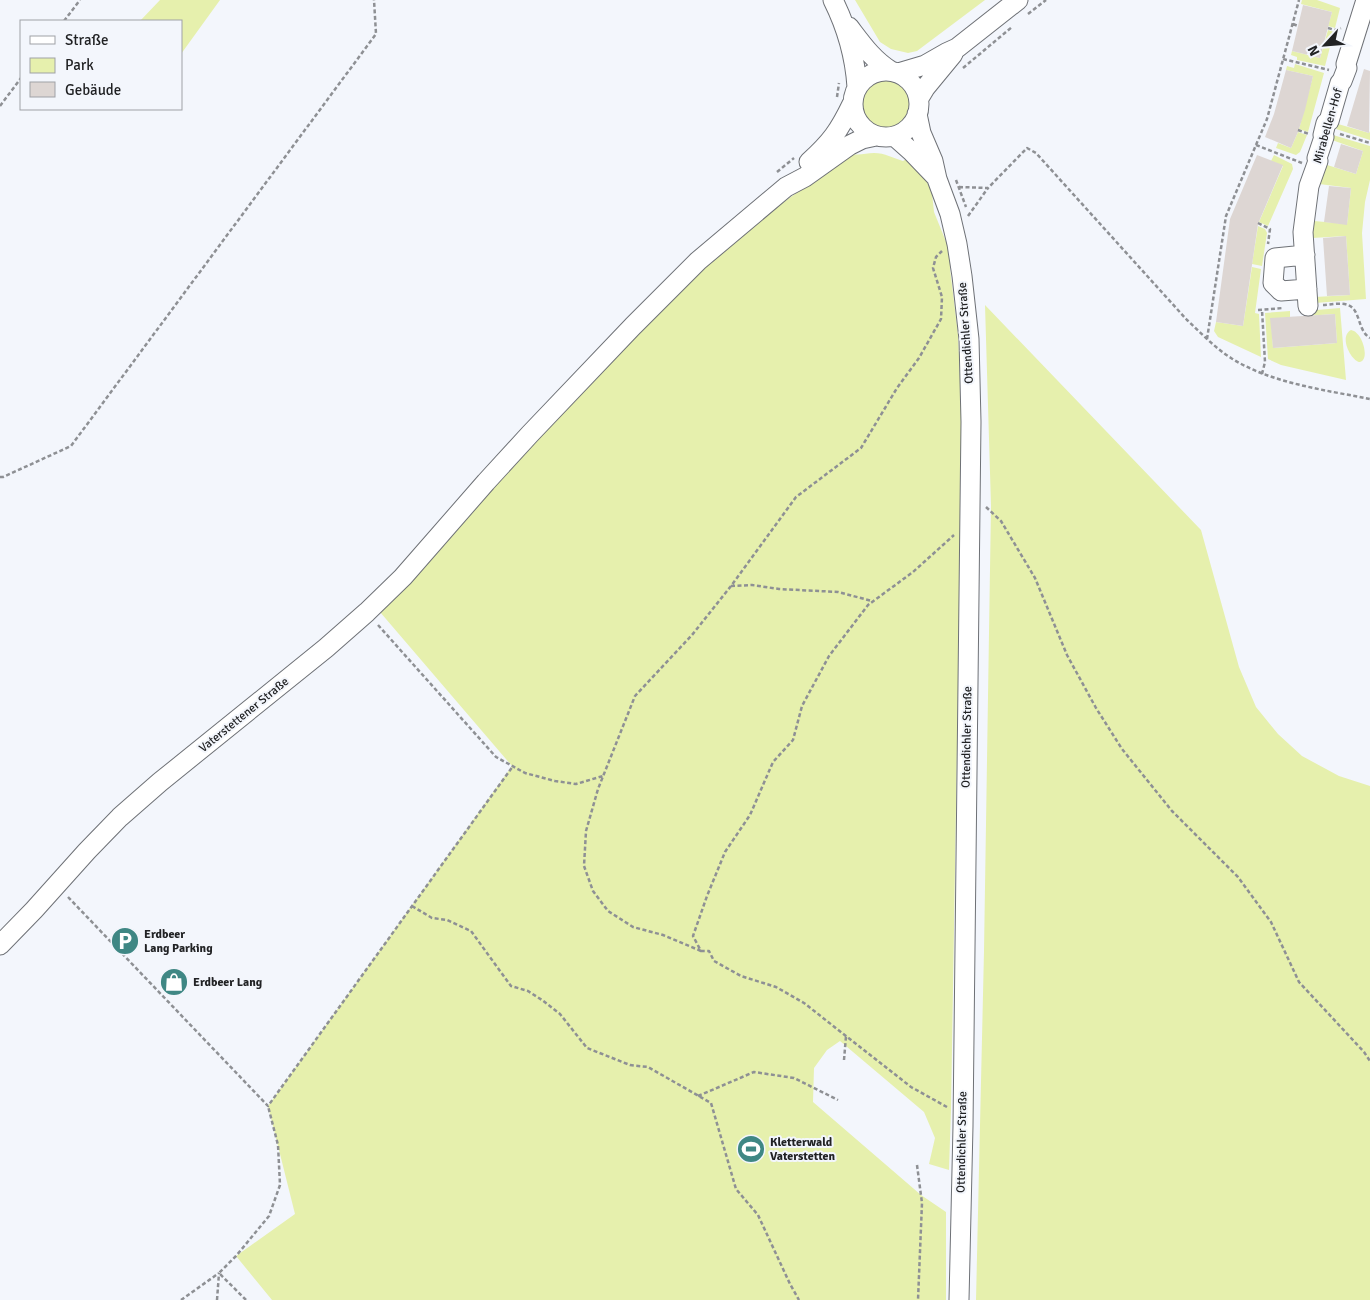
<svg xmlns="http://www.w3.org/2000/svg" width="1370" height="1300" viewBox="0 0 1370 1300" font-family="Signika,sans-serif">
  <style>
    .green { fill: #e6f0ad }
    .building { fill: #ddd6d3 }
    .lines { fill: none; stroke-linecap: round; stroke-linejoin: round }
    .minor-casing { stroke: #6e7176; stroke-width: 21 }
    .path { stroke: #8e9094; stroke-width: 2.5; stroke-dasharray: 4 2.5; stroke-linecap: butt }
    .minor { stroke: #fff; stroke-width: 19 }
    .labels { text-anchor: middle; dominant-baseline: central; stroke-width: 4; stroke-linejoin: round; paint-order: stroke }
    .street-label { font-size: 12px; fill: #212224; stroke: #f3f6fc }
    .poi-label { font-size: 12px; font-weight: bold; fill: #212224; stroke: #f3f6fc; text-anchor: start }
  </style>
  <rect width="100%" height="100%" fill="#f3f6fc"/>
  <path class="green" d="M160 0H220L181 54V21H140Z
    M855 0H985L917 51 908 53 891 49 880 42Z
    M1302 0H1317L1340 8 1335 28 1328 26 1332 12 1301 4Z
    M1328 30 1334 32 1325 66 1297 60V57L1291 55 1292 51 1320 58Z
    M1295 64 1324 73 1308 132 1299 129 1313 76 1286 70 1287 66 1294 68Z
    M860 103a25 25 0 1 1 50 0a25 25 0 1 1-50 0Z
    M1338 124 1369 133 1370 131V140L1336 129Z
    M1298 132 1307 135 1300 152 1296 155 1276 148 1278 143 1291 148Z
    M1333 135 1370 146V180L1365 202 1362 233 1366 299 1315 303V297L1350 295 1346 236 1312 238 1314 221 1347 224 1351 188 1319 184 1324 164 1356 174 1363 151 1332 140Z
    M849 152C856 157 865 153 874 153 885 153 893 158 903 161L910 157 922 172 929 186 932 193 934 212 951 254 950 269 958 334 962 424 961 506 951 1109 949 1170 929 1164 935 1138 924 1112 840 1041 827 1050 814 1068 813 1102 921 1195 946 1212V1300H272L236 1256 295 1214 268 1106 512 766 380 612 536 438 706 265 777 207 828 170Z
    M1274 155 1292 164 1293 169 1268 226 1259 222 1283 166 1271 161Z
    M1258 226 1265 229 1267 233 1262 266 1252 264Z
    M1252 267 1261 269 1255 313 1259 314 1261 357 1218 337 1214 331 1216 322 1243 326Z
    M985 305 1201 530 1239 667 1256 707 1278 734 1302 756 1339 776 1370 786V1300H976L984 951 991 506Z
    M1340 308 1346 380 1281 365 1268 359 1265 313 1290 311V317L1271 319 1273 348 1337 343 1335 314 1305 316V311Z
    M1351 330C1363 332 1370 360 1360 362 1352 362 1338 337 1351 330Z"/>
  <path class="building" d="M1303 5 1332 12 1320 58 1292 51Z
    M1364 69 1370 71 1369 133 1347 126Z
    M1286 70 1313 76 1305 110 1298 132 1291 148 1265 137 1274 114Z
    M1341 144 1363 151 1356 174 1334 167Z
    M1257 155 1283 165 1258 224 1243 326 1216 322 1230 219Z
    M1329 186 1351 188 1347 225 1324 222Z
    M1346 236 1350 295 1327 296 1323 238Z
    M1335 314 1337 343 1273 348 1270 318Z"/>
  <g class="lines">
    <defs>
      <path id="minor" d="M833 0C847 28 855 56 857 87
        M849 27C862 44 873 60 891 71
        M853 104a33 33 0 1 1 66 0a33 33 0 1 1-66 0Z
        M898 73 925 65 946 53 957 48 1018 0
        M919 98 925 88 953 54
        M917 114 921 133 933 161 937 179 950 214 957 244 962 276 969 339 971 422 970 507 963 1126 959 1300
        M894 136 912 152 935 176
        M809 162C831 142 839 131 852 104
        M1305 255 1275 258 1273 283 1281 291 1307 289
        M1308 306 1303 232 1309 186 1318 161 1317 158 1324 137 1323 135 1326 123 1329 121 1340 83 1342 81 1347 68 1346 64 1366 0
        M0 945 34 910 87 851 120 817 160 782 326 648 367 612 403 577 486 482 530 434 633 326 698 261 786 187 805 177 850 145 862 139 876 136"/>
    </defs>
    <use href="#minor" class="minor-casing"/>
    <path class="path" d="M1028 14 1046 0
      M64 21 80 0
      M1293 24 1298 26
      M1328 28 1335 30 1341 28
      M1283 59 1329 70
      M963 68 1012 27
      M837 97 839 83
      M0 106 21 78
      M1298 130 1309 134
      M1340 134 1370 143
      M1256 145 1302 163
      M777 172 794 158
      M956 180 966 207
      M959 187 988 188 1027 148 1036 153 1187 320C1201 333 1215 348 1231 358 1270 383 1325 390 1370 399
      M968 216 988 188
      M1258 223 1270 229 1268 244
      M1323 305C1330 305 1341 302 1348 305 1361 310 1357 330 1370 338
      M1258 310 1283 308
      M1207 339 1226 216 1267 119 1299 0
      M1262 374 1265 362 1262 310
      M0 477H3L71 446 376 34 374 0
      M986 507 1001 521 1035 578 1067 655 1096 708 1122 749 1172 811 1238 877 1271 922 1299 982 1364 1052 1370 1061
      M731 586 752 585 779 589 838 592 872 601
      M378 625 496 757 525 773 555 781 576 784 603 776
      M68 897 268 1106 513 766
      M412 906 432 918 447 920 471 931 511 986 528 991 542 1000 560 1014 587 1048 630 1065 648 1067 711 1103 736 1189 758 1215 790 1284 799 1300
      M701 951 663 935 633 927 608 911 593 891 584 866 586 831 598 789 635 696 692 635 731 586 796 497 861 448 897 388 919 358 941 319 942 297 933 268 936 257 942 251
      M844 1060 846 1036
      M698 1096 754 1072 794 1078 838 1100
      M947 1107 911 1087 804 1003 776 987 741 976 714 961 709 951H701L693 936 707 896 725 852 750 815 773 762 793 740 802 706 829 656 868 605 913 572 954 535
      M917 1165 922 1203 918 1300
      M181 1300 219 1273
      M217 1300 219 1273
      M246 1300 219 1273 236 1256 269 1216 280 1185 278 1145 268 1106"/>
    <use href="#minor" class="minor"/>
  </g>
  <defs>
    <symbol id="parking-disc" viewBox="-11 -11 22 22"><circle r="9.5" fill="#3f8784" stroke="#f3f6fc"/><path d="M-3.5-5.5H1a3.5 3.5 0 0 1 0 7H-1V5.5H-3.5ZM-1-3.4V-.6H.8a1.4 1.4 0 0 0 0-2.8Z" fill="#fff"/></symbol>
    <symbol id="shop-disc" viewBox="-11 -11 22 22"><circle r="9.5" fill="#3f8784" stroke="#f3f6fc"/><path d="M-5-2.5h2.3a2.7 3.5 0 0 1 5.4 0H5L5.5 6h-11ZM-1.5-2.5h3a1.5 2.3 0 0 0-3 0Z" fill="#fff"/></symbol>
    <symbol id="stadium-disc" viewBox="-11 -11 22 22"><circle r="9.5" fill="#3f8784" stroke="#f3f6fc"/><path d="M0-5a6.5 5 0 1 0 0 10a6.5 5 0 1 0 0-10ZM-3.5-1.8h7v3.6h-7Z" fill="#fff"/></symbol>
  </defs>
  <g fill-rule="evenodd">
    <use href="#parking-disc" x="109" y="925" width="32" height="32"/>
    <use href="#shop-disc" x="158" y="966" width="32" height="32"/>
    <use href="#stadium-disc" x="735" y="1133" width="32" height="32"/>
  </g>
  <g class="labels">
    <g class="street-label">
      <text transform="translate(1328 126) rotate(-74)">Mirabellen-Hof</text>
      <text transform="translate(966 333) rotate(-94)">Ottendichler Straße</text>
      <text transform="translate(244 715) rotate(-39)">Vaterstettener Straße</text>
      <text transform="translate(967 737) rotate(-89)">Ottendichler Straße</text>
      <text transform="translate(962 1142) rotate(-89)">Ottendichler Straße</text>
    </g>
    <g class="poi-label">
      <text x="144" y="934">Erdbeer<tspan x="144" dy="14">Lang Parking</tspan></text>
      <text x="193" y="982">Erdbeer Lang</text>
      <text x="770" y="1142">Kletterwald<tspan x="770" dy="14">Vaterstetten</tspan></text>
    </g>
  </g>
  <rect x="20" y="20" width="162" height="90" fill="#f3f6fc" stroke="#9fa1a6"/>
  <rect x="30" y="36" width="25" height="8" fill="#ffffff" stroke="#9fa1a6"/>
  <text x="65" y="45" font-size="15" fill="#212224">Straße</text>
  <rect x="30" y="58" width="25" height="15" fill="#e6f0ad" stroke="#9fa1a6"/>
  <text x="65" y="70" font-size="15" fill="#212224">Park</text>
  <rect x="30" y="82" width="25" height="15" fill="#ddd6d3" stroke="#9fa1a6"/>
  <text x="65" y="95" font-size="15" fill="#212224">Gebäude</text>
  <g transform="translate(1325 45) rotate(244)" stroke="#f3f6fc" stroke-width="4" paint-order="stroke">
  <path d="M0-4L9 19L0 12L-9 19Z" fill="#212224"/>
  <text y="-8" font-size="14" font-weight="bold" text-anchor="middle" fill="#212224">N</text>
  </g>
</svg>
